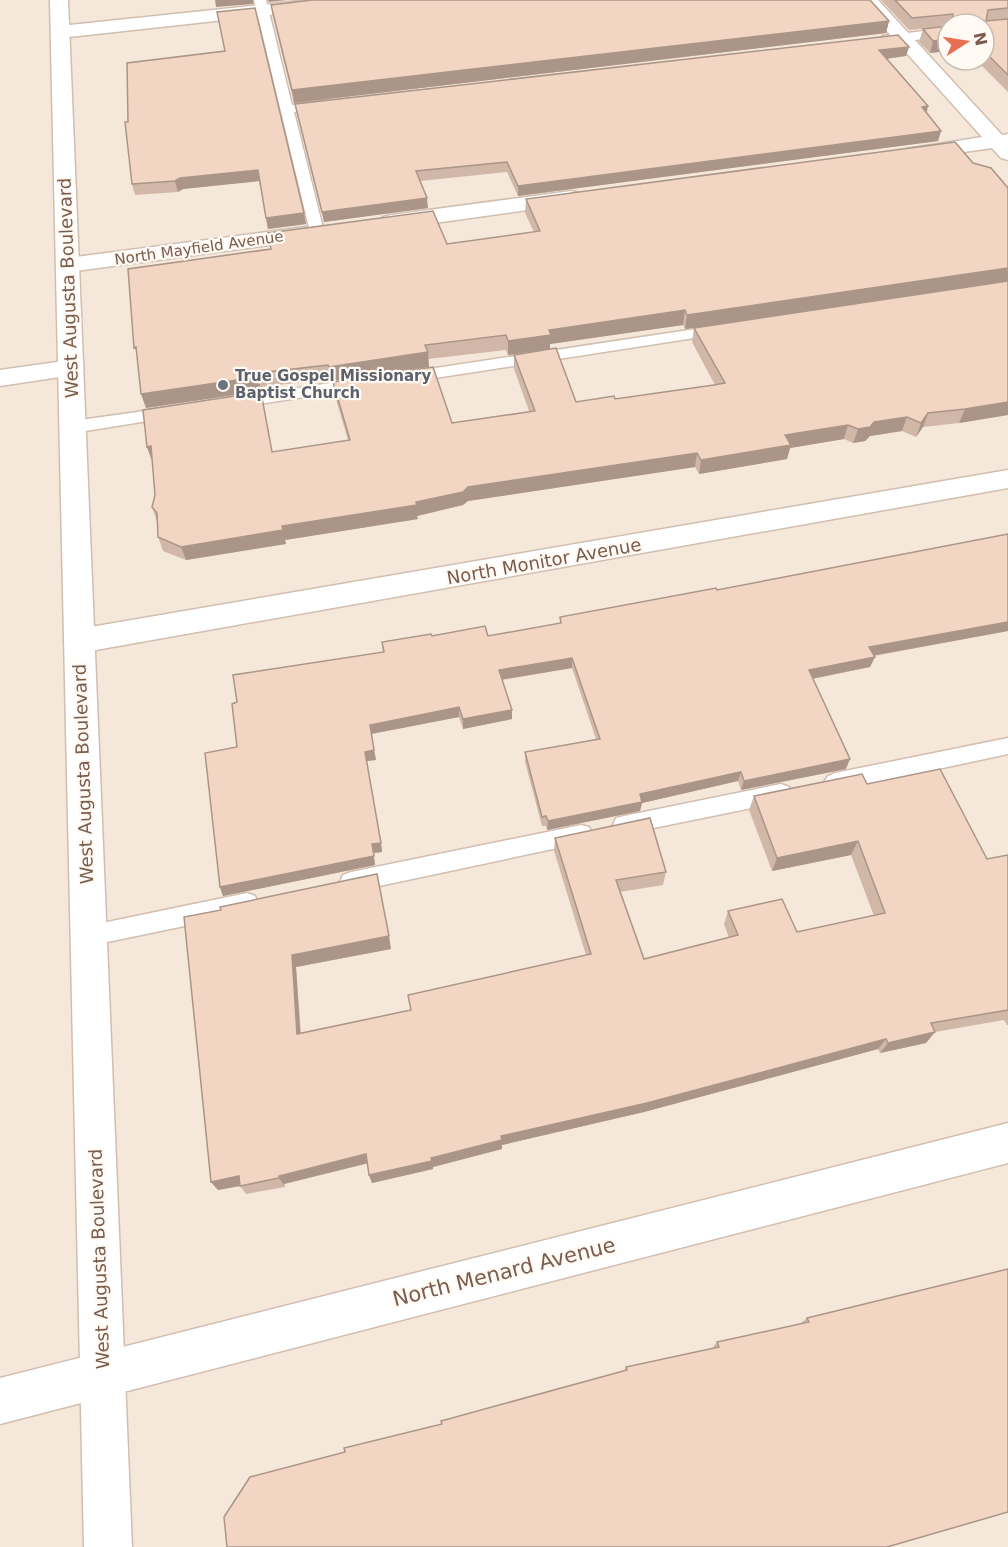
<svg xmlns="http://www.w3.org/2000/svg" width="1008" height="1547" viewBox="0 0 1008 1547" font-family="'DejaVu Sans',sans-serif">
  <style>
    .residential { fill: #f5e8da; fill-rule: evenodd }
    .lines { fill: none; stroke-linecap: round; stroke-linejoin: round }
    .service-casing { stroke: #d1beb0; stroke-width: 3 }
    .minor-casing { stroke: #d1beb0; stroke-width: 3 }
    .tertiary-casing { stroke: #d1beb0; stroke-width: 3 }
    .service { fill: #fff; fill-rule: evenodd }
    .minor { fill: #fff; fill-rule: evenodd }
    .tertiary { fill: #fff; fill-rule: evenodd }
    .wall { fill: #d1b7a8 }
    .shaded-wall { fill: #aa9588 }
    .building { fill: #f3d5c3; stroke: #aa9588; stroke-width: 1.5 }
    .worship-dot { fill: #6b7280; stroke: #fffaf3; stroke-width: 2 }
    .labels { text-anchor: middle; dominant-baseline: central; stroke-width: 4.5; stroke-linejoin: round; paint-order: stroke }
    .far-street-label { font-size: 15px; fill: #7a5c4d; stroke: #fffaf3 }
    .far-worship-label { font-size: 15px; font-weight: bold; fill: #5b616d; stroke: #fffaf3; text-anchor: start }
    .street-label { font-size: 18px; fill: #7a5c4d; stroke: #fffaf3 }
    .near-street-label { font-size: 21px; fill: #7a5c4d; stroke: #fffaf3 }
  </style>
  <rect width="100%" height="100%" fill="#fdf6ec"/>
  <path class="residential" d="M0 0H1008V1547H0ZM948 24H984V60H948Z"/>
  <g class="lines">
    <defs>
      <path id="service" d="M254 0H266L292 105 325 100 331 104 325 108 294 112 324 232 322 235 317 236 310 232Z
        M948 28V36L883 44 877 40 883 36Z
        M722 325 727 327 730 330 727 333 409 382 401 377 409 372Z
        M363 378 369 379 371 383 369 387 233 408 227 407 225 403 227 399 233 398Z
        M173 407 179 408 181 412 179 416 73 433 67 431 65 427 67 423 73 421Z
        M1008 738V754L835 791 828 788 824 782 828 776 835 773Z
        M781 784 789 787 792 793 789 799 781 802 624 834 616 832 613 825 616 818 624 816Z
        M581 825 589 827 592 834 589 841 581 843 351 892 343 889 340 882 343 875 351 872Z
        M247 893 255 896 258 903 255 910 247 913 88 946 80 943 76 936 80 929 88 926Z"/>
      <path id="minor" d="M309 0H369L366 4 360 5 60 38 53 36 51 32 53 28 60 26Z
        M859 0H878L1002 135 1008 134V160L1001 158 992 148 914 159 907 157 904 153 907 149 982 137Z
        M571 191 579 193 582 198 579 203 391 229 383 227 380 222 383 217 391 215Z
        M313 226 321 228 324 233 321 238 68 272 60 270 56 265 60 260 68 258Z
        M71 360 80 362 84 368 80 374 0 386V370Z
        M1008 470V488L79 653 68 649 64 641 68 633 79 629Z
        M1008 1123V1163L0 1424V1378Z"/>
      <path id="tertiary" d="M50 0H68L132 1547H84Z"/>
    </defs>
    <use href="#service" class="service-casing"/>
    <use href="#minor" class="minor-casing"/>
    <use href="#tertiary" class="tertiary-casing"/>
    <use href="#service" class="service"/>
    <use href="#minor" class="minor"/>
    <use href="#tertiary" class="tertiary"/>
  </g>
  <path class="wall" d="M881 0H1008V92L976 60H984V24H948V51L930 53 919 42 923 29 941 27 909 30Z
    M271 5 889 21 886 33 294 103 273 17Z
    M225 51 304 213 306 224 268 229 259 181 183 189 178 192 135 195 132 184 128 122Z
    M906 56 886 59 926 113 941 131 938 141 518 196 507 172 420 181 428 208 324 222 297 114 295 104Z
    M526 199 1008 415 959 423 923 427 916 437 902 431 870 436 865 441 853 443 844 439 790 448 787 459 699 474 695 467 468 501 463 505 417 516 418 519 285 540 286 544 186 560 163 551 158 537 157 522 152 507 155 495 152 461 147 447 273 452 348 440 335 396 333 382 452 423 529 411 514 369V355L576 402 615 399 715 385 692 342 694 328 685 329 683 325 550 344V349L508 355 506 350 428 359 429 367 331 381V379L260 387 261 391 146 408 447 244 534 232 525 213Z
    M717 590 1008 631 874 656 870 667 813 679 846 769 741 790 738 781 642 803 640 811 547 830 546 826H542L525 762V752L596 739 572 668 502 680 512 710V719L463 729 459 717 371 734 376 760 366 761 382 852 373 853 375 865 223 896 220 887 237 747 383 652 382 642 432 636H488L560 624V617Z
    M867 784 987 859 1008 855V1025H1007L1004 1020 935 1032 926 1043 880 1053 878 1049 644 1112 502 1145V1149L433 1167V1169L372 1183 369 1175 367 1163 284 1184 285 1187 246 1194 240 1186 218 1190 211 1182 184 917 391 949 296 967 301 1033 410 1010 586 955 554 851 555 838 666 872 663 885 620 892 644 959 729 938 724 924 728 911 797 932 874 916 851 855 772 871 749 810 754 796Z
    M807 1318 887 1547 345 1452 442 1424 624 1371 626 1367 713 1348V1347L717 1342 801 1324V1323Z"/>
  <path class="shaded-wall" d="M215 0H253V4L216 7Z
    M268 0H287L269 2Z
    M889 21 886 33 294 103 292 90Z
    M948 39V51L930 53 933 41Z
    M909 47 906 56 877 60 879 50Z
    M928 106 926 116 922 107Z
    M941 131 938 141 518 196V186Z
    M258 170 260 181 183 189 178 192 175 181 180 178Z
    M427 198 428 208 324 222 322 212Z
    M304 213 306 224 268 229 266 218Z
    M1008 268V282L685 329 687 315Z
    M685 310 683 325 550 344V349L508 355V341L549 330Z
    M428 352 429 367 331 381 329 367Z
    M258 377 261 391 146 408 141 394Z
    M1008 402V415L959 423 965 409Z
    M928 413 923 427 916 437 921 423Z
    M907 417 902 431 870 436 865 441 853 443 858 429 874 422Z
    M848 425 844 439 790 448 787 459 699 474 701 460 785 435Z
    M151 446 152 461 147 447Z
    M697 453 695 467 468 501 463 505 417 516 418 519 285 540 286 544 186 560 181 547 282 526 416 502 468 487Z
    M1008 622V631L865 657 869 647Z
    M875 657 870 667 805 680 809 670Z
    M572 658V668L499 680V670Z
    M459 707V717L371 734 370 725Z
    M512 710V719L463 729V719Z
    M374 750 376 760 366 761 365 752Z
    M850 759 846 769 741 790 744 781Z
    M741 772 738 781 642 803 640 811 547 830 548 821 640 794Z
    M858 841 851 855 772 871 777 858Z
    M381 843 382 852 373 853 372 844Z
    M374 856 375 865 223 896 220 887Z
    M389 936 391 949 296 967 301 1045 297 1034 292 955Z
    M935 1032 926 1043 880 1053 888 1043Z
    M886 1039 878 1049 644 1112 502 1145V1149L433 1167V1169L372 1183 369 1175 431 1158 501 1136Z
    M366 1154 369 1163 284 1184 285 1187 279 1178V1176Z
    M239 1176 245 1185 218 1190 211 1182Z"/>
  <path class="building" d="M312 0H870L889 21 292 90 271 5Z
    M895 0H1008V8L988 10 986 21 1008 19V75L984 51V24H952L953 14 912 18Z
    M255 8 304 213 266 218 258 170 180 178 175 181 132 184 125 122H128L127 63 225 51 217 12Z
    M948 26V39L933 41 923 29Z
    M898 35 909 47 879 50 928 106 922 107 941 131 518 186 507 162 416 171 427 198 322 212 295 104Z
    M955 142 973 163 991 168 1008 188V268L687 315 685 310 549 330 551 335 508 341 506 335 425 345 428 352 329 367 328 365 258 373V377L141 394 136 347 134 348 128 269 271 249 268 233 433 211 447 244 540 231 526 199Z
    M1008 281V402L965 409 928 413 921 423 907 417 874 422 870 427 858 429 848 425 785 435 791 445 701 460 697 453 468 487 463 492 416 502 417 505 282 526 283 530 181 547 158 537 157 513 152 507 155 495 151 446 147 447 143 410 261 392 272 452 350 440 333 382 433 367 452 423 535 411 514 355 556 348 576 402 614 396 615 399 714 385 725 383 694 328Z
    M1008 534V622L869 647 875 657 809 670 850 759 744 781 741 772 640 794 642 802 548 821 546 816 542 817 525 752 600 739 572 658 499 670 512 710 463 719 459 707 370 725 374 750 365 752 381 843 372 844 374 856 220 887 205 753 237 747 232 704 237 702 233 675 384 652 382 642 431 634 432 636 485 626 488 636 561 623 560 617 716 588 717 590Z
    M940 769 987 859 1008 855V1010L931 1023 935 1032 888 1043 886 1039 647 1103 501 1136 502 1140 431 1158 432 1161 369 1175 366 1154 279 1176V1178L240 1186 239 1176 211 1182 184 917 221 910 220 907 377 874 389 936 292 955 297 1034 411 1010 408 995 591 954 555 838 650 818 666 872 616 880 644 959 738 935 728 911 782 899 797 932 885 913 858 841 777 858 754 796 862 774 867 784Z
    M1008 1269V1512L887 1547H227L224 1517 250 1477 345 1452 344 1448 442 1424 441 1421 627 1370 626 1367 719 1347 717 1342 809 1322 807 1318Z"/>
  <circle class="worship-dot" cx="223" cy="385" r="6"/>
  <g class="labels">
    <g class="far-street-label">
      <text transform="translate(199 248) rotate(-8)">North Mayfield Avenue</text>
    </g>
    <g class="far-worship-label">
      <text x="235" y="376">True Gospel Missionary<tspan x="235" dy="17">Baptist Church</tspan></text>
    </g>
    <g class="street-label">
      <text transform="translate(68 288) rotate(-92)">West Augusta Boulevard</text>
      <text transform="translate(544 561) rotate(-10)">North Monitor Avenue</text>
      <text transform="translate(83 774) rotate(-92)">West Augusta Boulevard</text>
      <text transform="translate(99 1259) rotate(-92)">West Augusta Boulevard</text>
    </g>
    <g class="near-street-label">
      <text transform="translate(504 1272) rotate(-14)">North Menard Avenue</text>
    </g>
  </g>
  <g transform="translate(966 42) rotate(78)"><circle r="28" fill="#fffaf3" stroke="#cabbb1" stroke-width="1.5"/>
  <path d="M0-4.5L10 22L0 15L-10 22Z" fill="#e76f51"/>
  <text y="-9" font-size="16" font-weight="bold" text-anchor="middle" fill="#7a5c4d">N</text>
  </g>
</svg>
